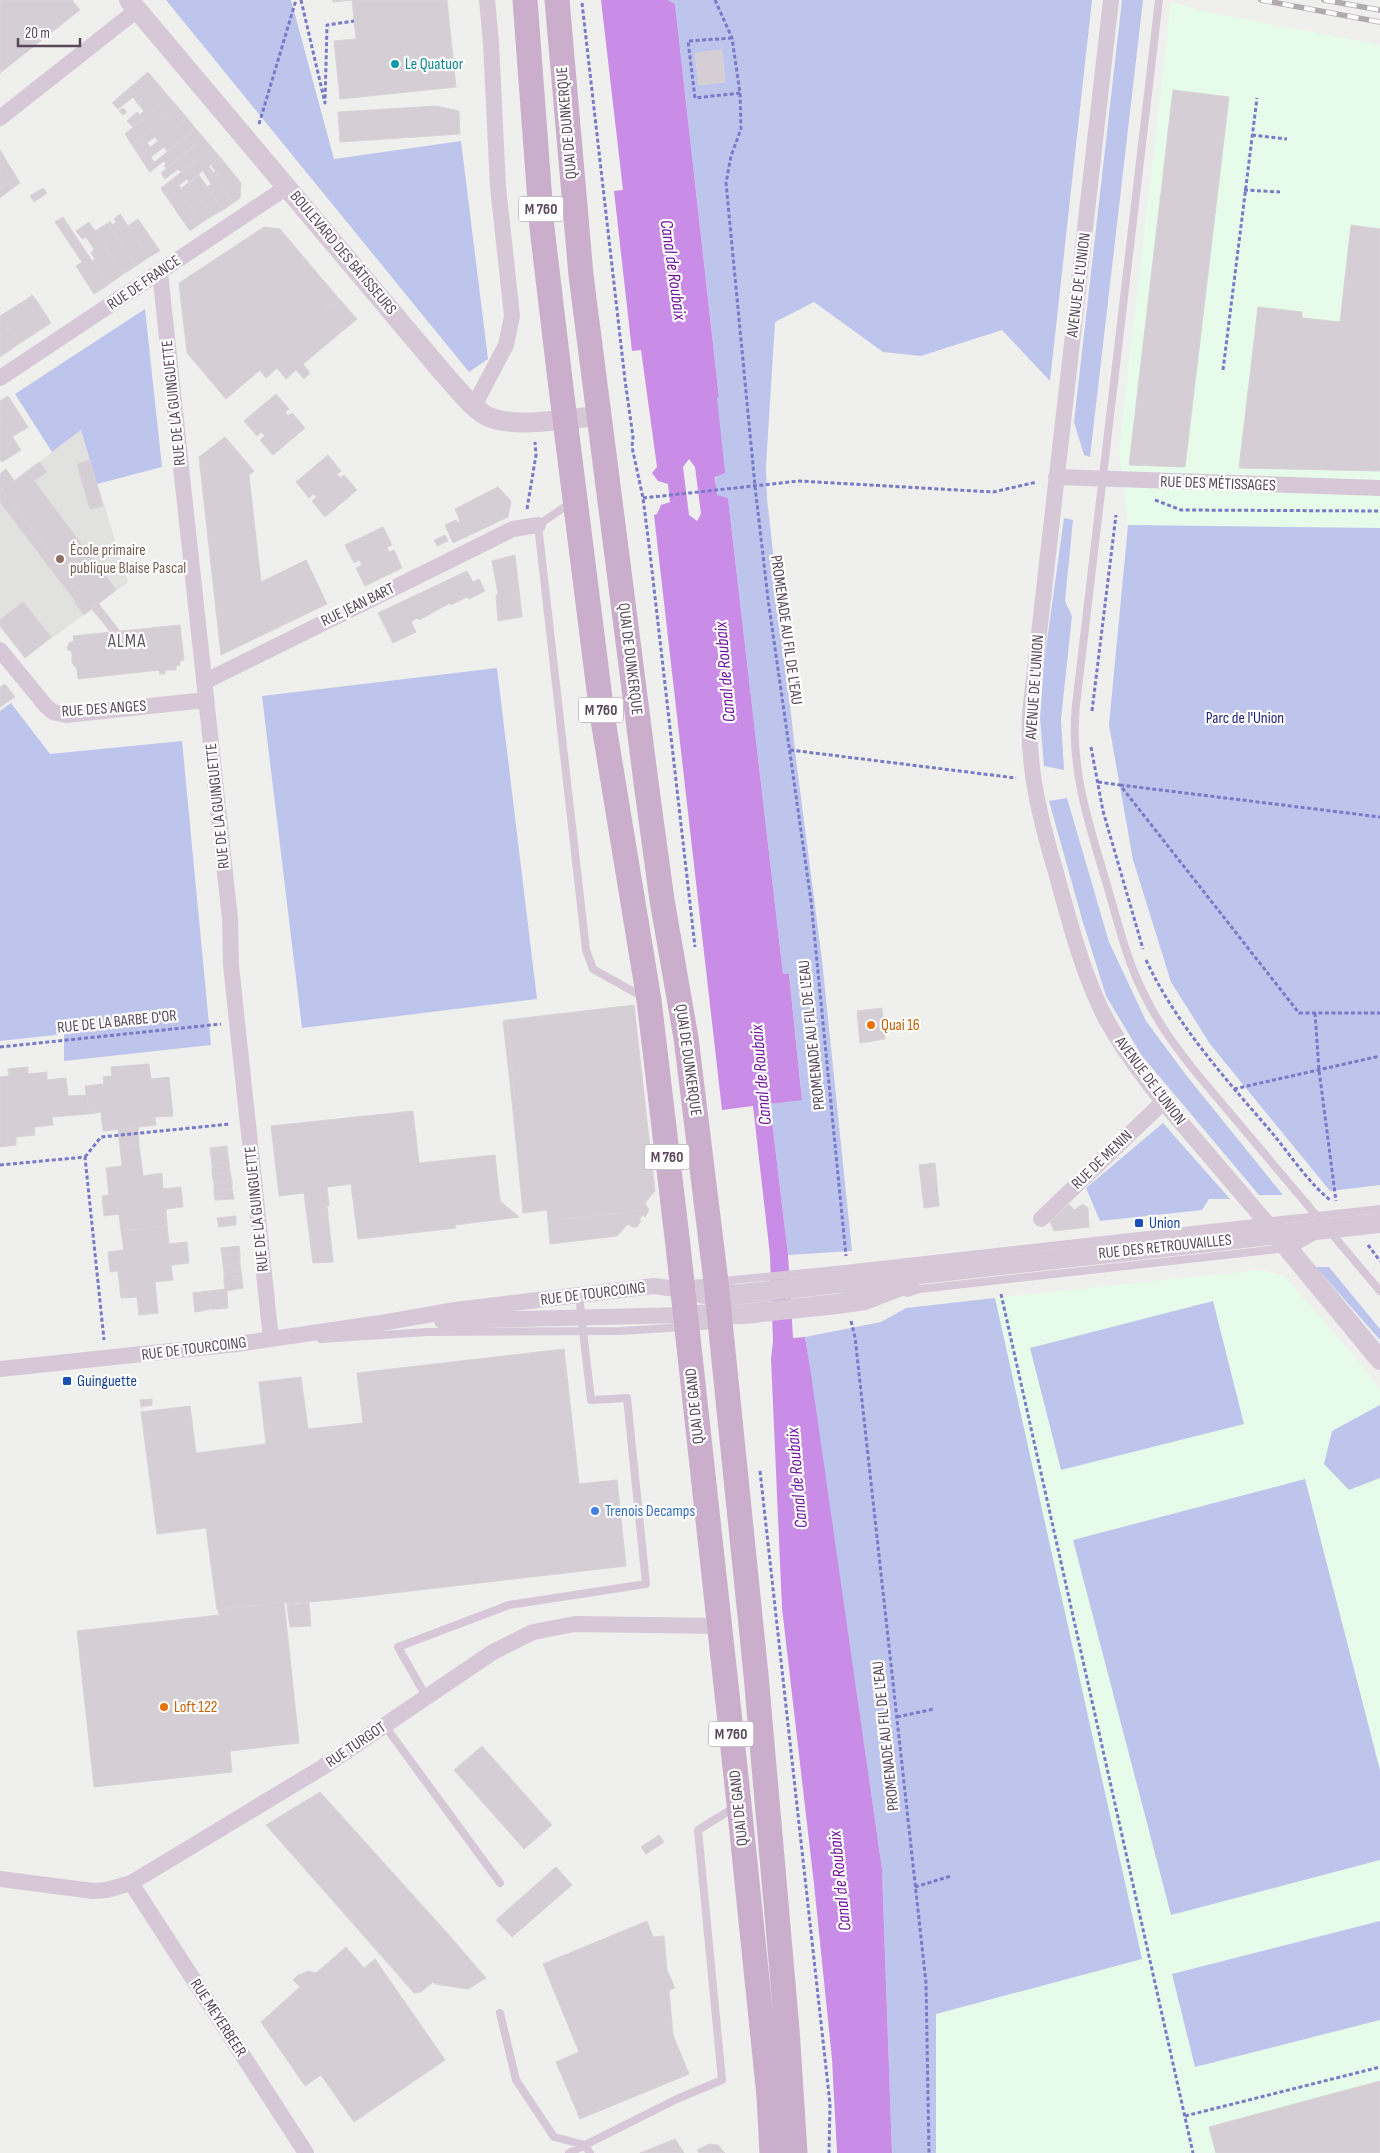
<svg xmlns="http://www.w3.org/2000/svg" width="1380" height="2153" viewBox="0 0 1380 2153" font-family="'Sofia Sans Condensed',sans-serif">
  <style>
    .commercial { fill: #e7fbea }
    .education { fill: #e1e1df }
    .green { fill: #bec5ec }
    .water { fill: #c98de7; fill-rule: evenodd }
    .building { fill: #d5ced4; stroke: #d9d2d8 }
    .lines { fill: none; stroke-linecap: round; stroke-linejoin: round }
    .path { stroke: #787ac8; stroke-width: 3; stroke-dasharray: 4 2.5; stroke-linecap: butt }
    .service { stroke: #d6c8d7; stroke-width: 8 }
    .minor { stroke: #d6c8d7; stroke-width: 16 }
    .tertiary { stroke: #d6c8d7; stroke-width: 20 }
    .primary { stroke: #caaecb; stroke-width: 25 }
    .rail-casing { stroke: #b2aab1; stroke-width: 5.5 }
    .rail { stroke: #fff; stroke-width: 4; stroke-dasharray: 11; stroke-linecap: butt }
    .culture-dot { fill: #0f9aa8; stroke: #fff; stroke-width: 2 }
    .education-dot { fill: #8d6e63; stroke: #fff; stroke-width: 2 }
    .food-dot { fill: #e8710a; stroke: #fff; stroke-width: 2 }
    .transit-dot { fill: #1a4fb4; stroke: #fff; stroke-width: 2 }
    .shop-dot { fill: #3f7fe0; stroke: #fff; stroke-width: 2 }
    .labels { text-anchor: middle; dominant-baseline: central; stroke-width: 4.5; stroke-linejoin: round; paint-order: stroke }
    .shield { fill: #fff; stroke: #8b7e8c; stroke-width: 1 }
    .shield-label { font-size: 15px; font-weight: bold; fill: #59475a }
    .culture-label { font-size: 16px; fill: #0d838f; stroke: #fff; text-anchor: start }
    .street-label { font-size: 16px; fill: #59475a; stroke: #fff }
    .education-label { font-size: 16px; fill: #785e54; stroke: #fff; text-anchor: start }
    .park-label { font-size: 16px; fill: #1b1f77; stroke: #fff }
    .food-label { font-size: 16px; fill: #c56008; stroke: #fff; text-anchor: start }
    .transit-label { font-size: 16px; fill: #164399; stroke: #fff; text-anchor: start }
    .shop-label { font-size: 16px; fill: #366cbe; stroke: #fff; text-anchor: start }
    .water-label { font-size: 18px; font-style: italic; fill: #7214a0; stroke: #fff }
    .quarter-label { font-size: 19px; letter-spacing: 1px; fill: #625b62; stroke: #fff }
  </style>
  <rect width="100%" height="100%" fill="#eff0ee"/>
  <path class="commercial" d="M1171 2 1207 12 1380 45V528L1128 525 1119 450Z
    M1261 1270 1284 1276 1361 1364 1380 1390V2153H936V2014L1142 1958 995 1298Z"/>
  <path class="education" d="M81 430 128 582 25 658 0 626V492Z"/>
  <path class="green" d="M166 0H291L334 159 461 141 488 359 469 372Z
    M668 0H1092L1050 381 1002 330 921 356 883 352 814 302 775 322 766 466 767 498 796 759 822 960 852 1251 788 1255 770 1104 802 1099 789 974H783L728 498 717 496 716 490 717 398 719 396 675 4Z
    M1122 0H1143L1090 457 1084 455 1074 422Z
    M145 309 162 467 97 484 81 430 52 452 15 394Z
    M1064 518 1073 520 1065 601 1072 616 1061 719 1064 770 1044 766 1040 718 1044 662Z
    M1128 525 1380 528V1185L1330 1191 1210 1044 1171 982 1133 860 1109 725Z
    M497 668 537 999 302 1028 262 696Z
    M11 703 50 754 182 741 211 1045 64 1061V1034L0 1041V711Z
    M1067 798 1109 942 1146 1021 1186 1075 1283 1195H1259L1142 1056 1106 996 1082 919 1049 801Z
    M1163 1123 1230 1199H1209L1202 1210 1100 1221 1086 1188Z
    M1316 1267H1329L1380 1329V1340Z
    M995 1298 1142 1959 936 2014V2153H892L882 1869 805 1337 881 1322 906 1308Z
    M1213 1301 1244 1424 1061 1470 1030 1348Z
    M1380 1405V1478L1349 1490 1324 1464 1332 1431Z
    M1305 1479 1380 1770V1860L1171 1915 1073 1540Z
    M1380 1921V2020L1195 2067 1172 1974Z"/>
  <path class="water" d="M601 0H668L675 4 719 397 717 398 725 473 715 477 717 495 728 498 783 974H789L802 1100 770 1104 788 1255 793 1338 805 1337 811 1374 882 1869 892 2153H837L832 2059 814 1884 782 1608 771 1359 773 1341 770 1255 753 1106 722 1110 654 515 657 514 661 505 670 502 668 484 658 481 652 473 657 467 641 350 632 351 614 191 623 190ZM689 459 695 467 701 514 697 521 689 515 683 467Z"/>
  <path class="building" d="M0 0H72L80 10 0 73Z
    M333 0H447L456 87 340 99 334 41 356 39 352 0 333 2Z
    M722 50 725 82 699 85 695 53Z
    M148 72 159 85 137 103 133 97 118 109 112 103Z
    M159 85 169 97 133 127 127 121 137 112 140 115 144 111 137 103Z
    M1173 90 1229 97 1185 467 1129 465Z
    M169 97 178 107 132 145 125 134Z
    M436 106 459 111 460 134 340 142 338 112Z
    M178 107 187 118 158 141 155 137 136 151 132 145Z
    M123 108 127 112 123 115 119 111Z
    M187 118 196 129 167 151 164 147 151 157 154 162 147 168 139 156Z
    M196 129 204 138 166 168 164 166 166 164 164 161 150 172 147 168Z
    M204 138 212 148 181 172 178 169 165 179 161 173Z
    M147 143 150 147 139 156 136 151Z
    M212 148 220 157 189 182 187 179 165 195 161 188Z
    M0 150 20 183 13 188 9 182 0 188Z
    M220 157 241 183 240 198 233 203 220 183 223 181 211 165Z
    M209 166 233 203 223 210 207 187 211 184 203 171Z
    M215 171 223 181 220 183 213 173Z
    M199 175 223 210 212 216 188 183Z
    M9 182 13 188 0 198V188Z
    M188 183 212 216 201 223 178 191Z
    M179 185 181 189 168 199 165 195Z
    M43 188 47 193 34 202 30 196Z
    M178 191 181 194 178 196 183 203 186 201 201 223 190 231 168 199Z
    M181 194 186 201 183 203 178 196Z
    M120 214 149 257 136 266 108 223 110 221 113 225 116 222 114 219Z
    M63 217 108 285 94 294 76 266 82 262 55 222Z
    M138 219 160 251 149 257 128 226Z
    M89 222 123 274 108 285 92 261 95 259 91 253 94 249 86 237 82 239 76 231Z
    M108 223 136 266 123 274 95 231Z
    M1351 225 1380 229V471L1239 468 1258 307 1302 312V318L1340 322Z
    M264 227 280 229 334 293 323 298 327 307 341 301 357 319 303 364 310 373 304 379 296 370 286 379 277 368 266 378 260 370 226 399 187 353 179 283Z
    M334 293 341 301 327 307 323 298Z
    M32 295 37 301 27 299Z
    M27 299 37 301 51 323 20 343 10 328 0 334V316Z
    M10 328 20 343 0 357V334Z
    M276 394 289 409 285 412 288 416 292 413 305 428 273 455 260 440 265 436 261 432 257 436 244 421Z
    M8 396 28 427 12 437 0 418V401Z
    M0 418 21 450 2 462 0 459Z
    M225 437 254 471 249 475 261 582 306 560 327 604 221 655 199 457Z
    M328 455 341 471 337 474 340 478 344 475 357 490 325 517 312 501 317 497 313 494 309 498 296 482Z
    M90 460 103 506 90 509 77 464Z
    M39 462 47 472 34 481 116 590 84 615 75 603 83 597 2 490Z
    M6 469 14 480 0 492V474Z
    M498 487 511 501 508 517 453 543 445 525 456 520 457 523 460 521 455 509Z
    M2 490 83 597 76 602 0 502V492Z
    M383 527 392 545 387 547 389 552 394 550 402 568 365 586 356 568 362 565 359 560 354 563 345 545Z
    M445 535 448 541 437 546 434 540Z
    M515 555 522 617 498 621 496 595 498 594 492 561Z
    M467 571 473 582 479 579 485 591 469 599 467 597 451 605 450 603 419 620 417 618 411 622 416 632 393 643 378 613Z
    M23 602 51 637 25 658 0 626V620Z
    M98 603 112 621 105 625 91 608Z
    M112 621 120 631 110 632 105 625Z
    M180 625 184 660 180 661V665L176 666V670H165V674H160L159 670 78 679 77 669 72 663V652L67 649 69 643 74 641 73 636Z
    M5 684 15 697 0 707V687Z
    M634 1005 655 1191 645 1203 649 1210 548 1221 547 1210 523 1213 512 1101 515 1100 507 1020Z
    M882 1008 885 1039 860 1043 857 1011Z
    M507 1020 515 1100 512 1101 503 1021Z
    M149 1064 151 1079 169 1077 173 1116 155 1117 156 1125 103 1131 101 1112 89 1114 85 1086 104 1084 103 1077 112 1076 111 1067Z
    M28 1067V1074L47 1072V1080L66 1078 68 1096 87 1095 89 1114 52 1117 53 1125 34 1127 35 1135 16 1137V1145L0 1147V1077L9 1076 8 1069Z
    M413 1111 419 1163 495 1155 500 1201 519 1217 455 1225 456 1228 358 1239 351 1184 327 1187 329 1206H327L333 1262 313 1263 304 1193 279 1196 271 1126Z
    M138 1127 139 1145 120 1147 118 1129Z
    M139 1145 143 1176 162 1173 163 1189 181 1187 183 1207 166 1209 167 1226 121 1231 119 1214 104 1216 102 1196 109 1195 106 1168 122 1166 120 1147Z
    M227 1146 228 1155 211 1157 210 1148Z
    M228 1155 229 1163 212 1164 211 1157Z
    M229 1163 230 1172 212 1174V1164Z
    M935 1163 939 1206 924 1208 919 1165Z
    M230 1172 232 1181 214 1183 212 1174Z
    M232 1181V1189L214 1192V1183Z
    M232 1189 234 1199 215 1200 214 1192Z
    M1069 1204 1074 1210 1083 1204 1088 1208 1089 1227 1054 1231 1050 1222Z
    M649 1210 645 1217 643 1215 639 1220 641 1221 637 1227H632L628 1224 617 1236 550 1244 548 1221Z
    M236 1216V1225L219 1227 217 1218Z
    M167 1226 169 1244 187 1242 189 1263 171 1265 173 1280 155 1282 158 1313 139 1315 137 1297 121 1298 118 1271 110 1272 108 1252 124 1250 121 1231Z
    M239 1246 240 1254 222 1256 221 1248Z
    M240 1254V1263L223 1265 222 1256Z
    M240 1263 241 1271 224 1273 223 1265Z
    M241 1271 242 1279 224 1281V1273Z
    M242 1279 243 1288 227 1291 228 1308 219 1309 217 1290 225 1289 224 1281Z
    M217 1290 219 1309H210L209 1291Z
    M209 1291 210 1309 202 1311 201 1292Z
    M201 1292 202 1311 195 1312 193 1293Z
    M564 1349 579 1484 617 1480 626 1566 342 1599 286 1604V1602L217 1610 206 1528 157 1534 141 1412 190 1406 196 1453 266 1444 259 1382 301 1377 308 1429 363 1423 357 1373Z
    M152 1399V1405L141 1407 140 1400Z
    M284 1602 299 1743 230 1751 232 1772 94 1787 77 1631 219 1615 218 1609Z
    M309 1603 311 1626 290 1627 287 1605Z
    M482 1746 552 1825 524 1849 454 1770Z
    M320 1792 448 1934 486 1978 468 1989 435 1984 433 1982 421 1992 414 1993 266 1825Z
    M659 1835 664 1842 646 1854 641 1847Z
    M556 1867 572 1885 512 1937 496 1920Z
    M647 1921 653 1937 664 1936 667 1970 675 1988 669 1990 673 2035 689 2074 580 2119 556 2062 579 2052 543 1964Z
    M346 1947 364 1968 375 1959 445 2060 354 2122 321 2075 305 2086 261 2022 300 1987 293 1980 297 1976 308 1971 316 1973Z
    M1380 2081V2153H1216L1209 2127Z
    M675 2139 684 2153H640Z
    M710 2144 718 2145 725 2153H699L697 2150Z"/>
  <g class="lines">
    <path class="path" d="M301 0 325 103 327 25 354 21
      M715 0 732 38 740 93 741 129 731 156 726 183 755 486 768 599 811 901 846 1256
      M582 3 625 380 633 437 632 447 643 498 650 553 695 947
      M732 38 688 41 695 98 740 93
      M259 124 296 0
      M1252 135 1287 139
      M1244 190 1280 192
      M1223 370 1257 98
      M643 498 799 481 993 492 1037 482
      M1155 500 1181 510 1380 511
      M527 509 536 455 535 442
      M1092 711 1116 515
      M1091 747 1103 811 1143 949
      M790 750 1016 778
      M1098 782 1120 785 1299 1013H1380
      M1120 785 1380 817
      M1146 960C1177 1026 1226 1079 1273 1134 1291 1156 1308 1182 1330 1200
      M1315 1013 1319 1070 1336 1201
      M0 1047 221 1024
      M1234 1089 1380 1056
      M85 1157 101 1137 230 1124
      M0 1165 85 1157 104 1340
      M1368 1245 1380 1261
      M1001 1294 1193 2153
      M851 1321 855 1337 926 1983 929 2153
      M760 1471 830 2104 829 2153
      M897 1717 934 1709
      M915 1887 951 1876
      M1185 2116 1380 2067"/>
    <path class="service" d="M1159 0 1076 705C1069 770 1091 830 1109 892 1119 927 1128 964 1145 996 1159 1025 1178 1050 1198 1075L1380 1291
      M572 502 538 525 586 950 593 969 643 997
      M691 1284 836 1270 1380 1209
      M907 1293 920 1289 1287 1248 1299 1245 1315 1236
      M321 1339 427 1332 620 1331 717 1325
      M427 1698 398 1647 509 1605 646 1584 627 1398 591 1400 579 1296
      M385 1726 500 1883
      M500 2013 516 2080 554 2137 585 2145 590 2153
      M569 2153 677 2099 722 2080 698 1830 735 1807"/>
    <path class="minor" d="M1111 0 1030 713C1027 767 1040 818 1055 869 1069 919 1082 973 1106 1019 1130 1063 1163 1102 1196 1140 1223 1172 1250 1203 1277 1235
      M0 118 137 10
      M160 273 230 919 231 965 237 1022 271 1339
      M0 378 287 187
      M474 406 506 345 512 316 498 187 491 43 487 0
      M1056 477 1380 488
      M0 650 46 706 53 712 66 715 206 700
      M204 682 513 529 538 525
      M1041 1219 1163 1102
      M442 1321 685 1315
      M0 1369 237 1344 387 1322 455 1310 654 1286 683 1290
      M0 1879 93 1891 107 1890 131 1883 323 1767 493 1652 533 1632 575 1624 720 1626
      M131 1883 306 2153"/>
    <path class="tertiary" d="M129 0 444 374C457 388 469 405 485 415 510 430 570 418 599 416
      M1277 1235 1380 1360
      M683 1290 710 1295 741 1294 1380 1223
      M685 1315 744 1314 837 1304 865 1300 909 1283"/>
    <path class="primary" d="M525 0 542 228 561 388 602 714 649 1000 678 1246 739 1804 769 2096 772 2153
      M557 0 581 275 647 790 662 900 686 1038 716 1282 756 1675 787 2029 795 2153"/>
    <defs>
      <path id="rail" d="M1261 0 1380 22
        M1324 0 1380 10"/>
    </defs>
    <use href="#rail" class="rail-casing"/>
    <use href="#rail" class="rail"/>
  </g>
  <circle class="culture-dot" cx="395" cy="64" r="5"/>
  <circle class="education-dot" cx="60" cy="559" r="5"/>
  <g class="food-dot">
    <circle cx="871" cy="1025" r="5"/>
    <circle cx="164" cy="1707" r="5"/>
  </g>
  <g class="transit-dot">
    <rect x="1134" y="1218" width="10" height="10" rx="2.5"/>
    <rect x="62" y="1376" width="10" height="10" rx="2.5"/>
  </g>
  <circle class="shop-dot" cx="595" cy="1511" r="5"/>
  <g class="labels">
    <g class="shield">
      <rect x="518.5" y="196.5" width="45" height="25" rx="4"/>
      <rect x="578.5" y="697.5" width="45" height="25" rx="4"/>
      <rect x="644.5" y="1144.5" width="45" height="25" rx="4"/>
      <rect x="708.5" y="1721.5" width="45" height="25" rx="4"/>
    </g>
    <g class="shield-label">
      <text x="541" y="209">M 760</text>
      <text x="601" y="710">M 760</text>
      <text x="667" y="1157">M 760</text>
      <text x="731" y="1734">M 760</text>
    </g>
    <g class="culture-label">
      <text x="405" y="64">Le Quatuor</text>
    </g>
    <g class="street-label">
      <text transform="translate(567 123) rotate(-95)">QUAI DE DUNKERQUE</text>
      <text transform="translate(343 253) rotate(50)">BOULEVARD DES BÂTISSEURS</text>
      <text transform="translate(144 283) rotate(-34)">RUE DE FRANCE</text>
      <text transform="translate(1079 285) rotate(-83)">AVENUE DE L'UNION</text>
      <text transform="translate(174 403) rotate(-96)">RUE DE LA GUINGUETTE</text>
      <text transform="translate(1218 484) rotate(2)">RUE DES MÉTISSAGES</text>
      <text transform="translate(358 605) rotate(-26)">RUE JEAN BART</text>
      <text transform="translate(786 630) rotate(82)">PROMENADE AU FIL DE L'EAU</text>
      <text transform="translate(630 659) rotate(83)">QUAI DE DUNKERQUE</text>
      <text transform="translate(1035 687) rotate(-86)">AVENUE DE L'UNION</text>
      <text transform="translate(104 709) rotate(-4)">RUE DES ANGES</text>
      <text transform="translate(218 806) rotate(-96)">RUE DE LA GUINGUETTE</text>
      <text transform="translate(117 1022) rotate(-6)">RUE DE LA BARBE D'OR</text>
      <text transform="translate(812 1035) rotate(-96)">PROMENADE AU FIL DE L'EAU</text>
      <text transform="translate(688 1060) rotate(82)">QUAI DE DUNKERQUE</text>
      <text transform="translate(1150 1081) rotate(53)">AVENUE DE L'UNION</text>
      <text transform="translate(1102 1160) rotate(-44)">RUE DE MENIN</text>
      <text transform="translate(257 1209) rotate(-96)">RUE DE LA GUINGUETTE</text>
      <text transform="translate(1165 1247) rotate(-6)">RUE DES RETROUVAILLES</text>
      <text transform="translate(593 1294) rotate(-7)">RUE DE TOURCOING</text>
      <text transform="translate(194 1349) rotate(-7)">RUE DE TOURCOING</text>
      <text transform="translate(695 1406) rotate(-96)">QUAI DE GAND</text>
      <text transform="translate(886 1736) rotate(-96)">PROMENADE AU FIL DE L'EAU</text>
      <text transform="translate(356 1745) rotate(-34)">RUE TURGOT</text>
      <text transform="translate(739 1808) rotate(-96)">QUAI DE GAND</text>
      <text transform="translate(218 2018) rotate(57)">RUE MEYERBEER</text>
    </g>
    <g class="education-label">
      <text x="70" y="550">École primaire<tspan x="70" dy="18">publique Blaise Pascal</tspan></text>
    </g>
    <g class="park-label">
      <text x="1245" y="718">Parc de l'Union</text>
    </g>
    <g class="food-label">
      <text x="881" y="1025">Quai 16</text>
      <text x="174" y="1707">Loft 122</text>
    </g>
    <g class="transit-label">
      <text x="1149" y="1223">Union</text>
      <text x="77" y="1381">Guinguette</text>
    </g>
    <g class="shop-label">
      <text x="605" y="1511">Trenois Decamps</text>
    </g>
    <g class="water-label">
      <text transform="translate(673 270) rotate(82)">Canal de Roubaix</text>
      <text transform="translate(725 672) rotate(-95)">Canal de Roubaix</text>
      <text transform="translate(761 1075) rotate(-95)">Canal de Roubaix</text>
      <text transform="translate(797 1478) rotate(-95)">Canal de Roubaix</text>
      <text transform="translate(840 1881) rotate(-96)">Canal de Roubaix</text>
    </g>
    <g class="quarter-label">
      <text x="127" y="641">ALMA</text>
    </g>
  </g>
  <path d="M18 38v8h62v-8" fill="none" stroke="#59475a" stroke-width="2.5"/>
  <text x="25" y="38" font-size="15" fill="#59475a" stroke="#ffffff" stroke-width="4" paint-order="stroke">20 m</text>
</svg>
